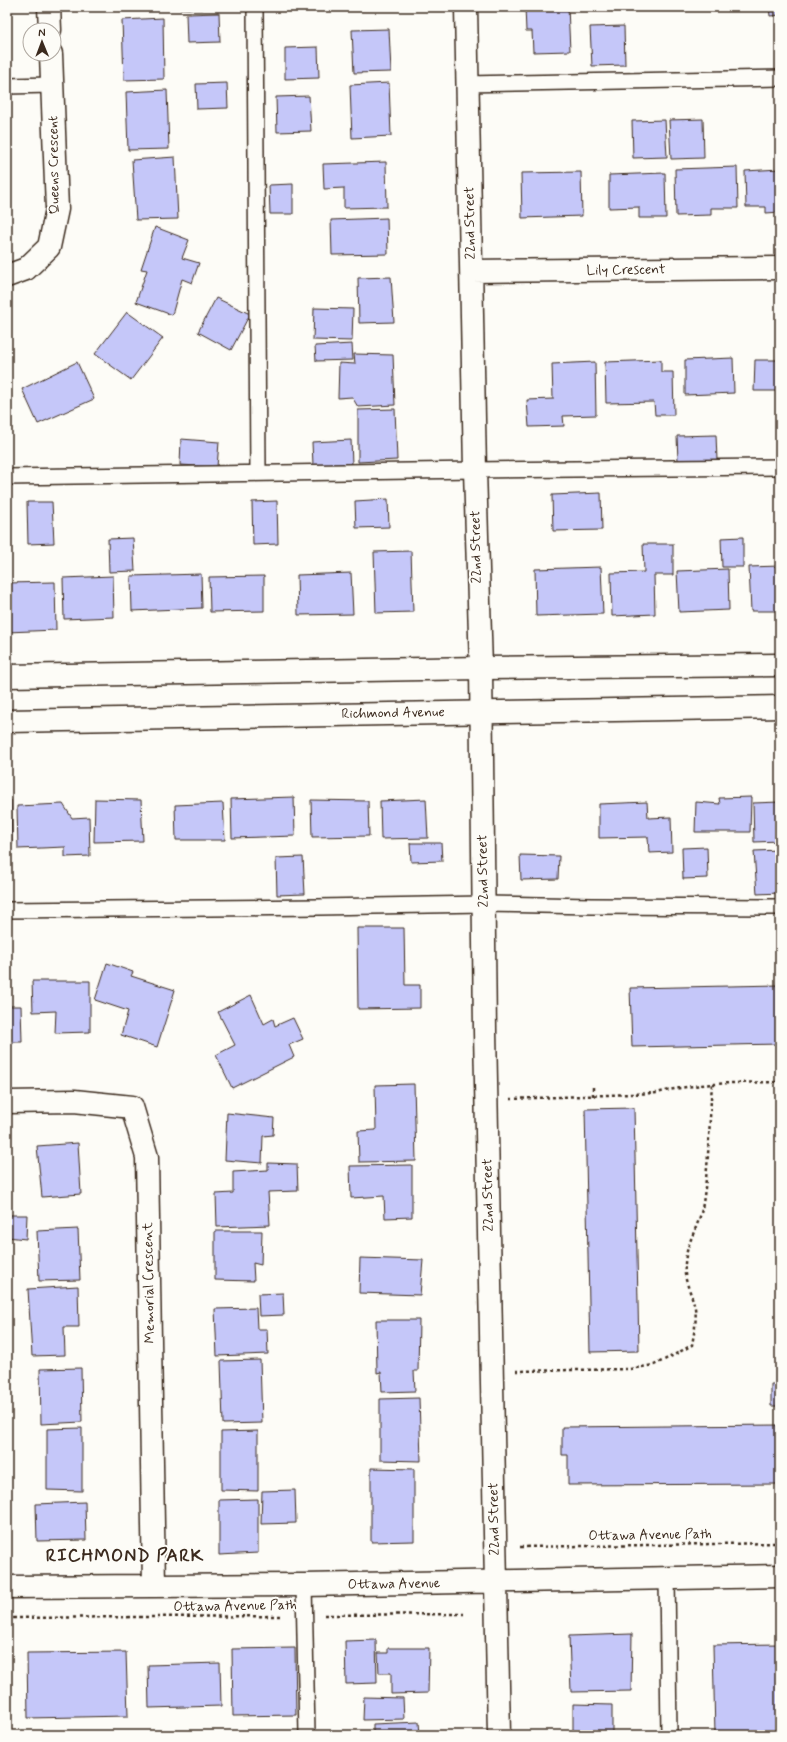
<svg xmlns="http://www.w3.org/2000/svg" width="787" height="1742" viewBox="0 0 787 1742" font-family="Mynerve,sans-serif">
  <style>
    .building { fill: #c5c7f9; stroke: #3b2a1e }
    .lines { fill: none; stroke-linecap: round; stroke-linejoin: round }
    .lane-casing { stroke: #3b2a1e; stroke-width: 18 }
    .street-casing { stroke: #3b2a1e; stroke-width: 25 }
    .secondary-casing { stroke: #3b2a1e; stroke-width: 25 }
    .path { stroke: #3b2a1e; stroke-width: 2.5; stroke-dasharray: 3 3; stroke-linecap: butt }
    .lane { stroke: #fdfcf7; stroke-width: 15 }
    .street { stroke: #fdfcf7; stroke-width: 22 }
    .secondary { stroke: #fdfcf7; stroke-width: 22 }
    .labels { text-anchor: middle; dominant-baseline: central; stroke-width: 4; stroke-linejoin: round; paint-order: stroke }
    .street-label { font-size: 14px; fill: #3b2a1e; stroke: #fdfcf7 }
    .district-label { font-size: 18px; font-weight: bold; letter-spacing: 1px; fill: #3b2a1e; stroke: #fdfcf7 }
  </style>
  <rect width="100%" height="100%" fill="#fdfcf7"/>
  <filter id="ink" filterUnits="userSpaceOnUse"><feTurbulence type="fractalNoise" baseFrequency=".025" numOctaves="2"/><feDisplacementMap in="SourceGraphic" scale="8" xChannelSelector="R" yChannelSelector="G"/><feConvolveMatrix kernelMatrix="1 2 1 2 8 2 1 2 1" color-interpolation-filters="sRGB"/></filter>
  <g filter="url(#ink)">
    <path class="building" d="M121 7H203V9Z
      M334 7H389V9L334 11Z
      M525 7H568L570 51 533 52 532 31H526Z
      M769 7H780V15L770 16Z
      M219 13 220 42 187 43 186 14Z
      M163 18 164 79 124 80 122 20Z
      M624 26 625 65 592 66 590 27Z
      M389 29 391 72 354 73 352 30Z
      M318 47 319 78 285 79V48Z
      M227 83 228 108 197 109 196 84Z
      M389 83 391 136 352 138 350 85Z
      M167 90 169 149 128 150 126 92Z
      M309 96 311 131 277 132 276 97Z
      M703 119 704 158 671 159 669 120Z
      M665 120 667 157 633 158 632 121Z
      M175 157 178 219 136 220 132 160Z
      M386 162 387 207 344 208V188L324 189 323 164Z
      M737 167 738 208H711V215L676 216 675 169Z
      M780 169V212L766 213V207H746L745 171Z
      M581 172 582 216 522 218 521 173Z
      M665 173 666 218H639V207L609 208V175Z
      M293 184V214H270L269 185Z
      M387 218 388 254 332 255 331 220Z
      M155 227 189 240 182 258 199 263 192 283 182 279 172 315 136 302 147 270 141 269Z
      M391 277 394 322 359 323 358 278Z
      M216 298 250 314 231 350 198 332Z
      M314 308 353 309 352 341 313 340Z
      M127 312 163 338 131 380 95 354Z
      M352 344 353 360 316 361 315 346Z
      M354 354 393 355 395 405 358 407 352 397 338 398 339 363 355 364Z
      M733 358 734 393 685 395V360Z
      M661 360V372H673L674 415H655L654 402 606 403 605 362Z
      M755 360H780V391H754Z
      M77 362 94 399 38 424 22 389Z
      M595 362 596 415 563 416 564 426 529 427 527 400 553 399 552 364Z
      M7 382 9 427H7Z
      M395 409 397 460 358 462V410Z
      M716 435 717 460 678 461 677 436Z
      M181 439 219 442 217 467 180 465Z
      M351 440 352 464 313 465 312 442Z
      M601 493 602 530 553 531 552 495Z
      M388 499 389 527 356 528 355 501Z
      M277 501 278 544 253 545 252 502Z
      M27 502H52L54 543 28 544Z
      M743 537V567H722L721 538Z
      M133 538 135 571 109 572 108 539Z
      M643 544H673V575H654L655 614 612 616 611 573 644 572Z
      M411 551 413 612 376 613 374 552Z
      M780 566V611H751L749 567Z
      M601 567 603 614 536 616 535 569Z
      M728 569 729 610 679 612 677 571Z
      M351 573 353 614 298 615 297 575Z
      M201 574 202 608 132 611 131 576Z
      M113 576 114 617 64 619 63 578Z
      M264 576V611L210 612 209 577Z
      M55 582 56 630 7 632V583Z
      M294 797 295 836 232 838 231 799Z
      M751 797 750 832H695L696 802 720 804 719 798Z
      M95 799 141 800 143 841 94 842Z
      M426 799 428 838 381 839 380 801Z
      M7 800H11L12 845H7Z
      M311 800 368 801 369 836 312 837Z
      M647 802 648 818 671 817 672 852 649 853 648 837 599 838V804Z
      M780 802V841L754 842 753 803Z
      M223 803 225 840H176L175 805Z
      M63 804 72 818 89 817 90 856 65 857V847L18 849 17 806Z
      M410 843H441L442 861 411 862Z
      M707 847 708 878 683 879 682 848Z
      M780 850V893L757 894 754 851Z
      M520 855 559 856 558 879 521 880Z
      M303 857 305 894 277 895 276 858Z
      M357 928H404L405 985H420V1008L358 1009Z
      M107 963 133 972 131 976 175 990 157 1047 121 1035 128 1011 95 1000Z
      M32 981H90V1032L55 1033 56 1011 33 1012Z
      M780 985V1044L632 1047 630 988Z
      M251 995 264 1024 273 1019 275 1026 293 1018 303 1039 289 1045 294 1057 232 1088 216 1055 235 1045 218 1012Z
      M7 1006H21L22 1042H7Z
      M414 1084 416 1161 359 1162 358 1131 376 1130 375 1085Z
      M634 1108 639 1351 590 1352 585 1109Z
      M227 1113 274 1118 273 1135 263 1136 262 1163 225 1160Z
      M78 1143 81 1194 42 1197 37 1146Z
      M268 1163 297 1164 298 1191 268 1192 270 1225 217 1227 216 1194 233 1193V1172L268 1170Z
      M412 1165V1217L385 1218 384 1196 351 1198 350 1166Z
      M7 1215H27L26 1239 7 1237Z
      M78 1229 80 1280 39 1281 37 1231Z
      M215 1231H262L261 1265 253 1263 254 1281 215 1280Z
      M360 1258 423 1260 420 1295 359 1293Z
      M78 1286 79 1327H64L65 1355 32 1356 28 1289Z
      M283 1293 284 1315 259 1316 258 1294Z
      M256 1308 257 1329H267L268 1354 217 1356 215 1309Z
      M376 1320H419L418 1371H414L415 1391 382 1392 381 1372 377 1373Z
      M260 1360 262 1423 223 1424 221 1361Z
      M81 1368 82 1422 41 1424 40 1369Z
      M771 1384H780V1406H771Z
      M419 1398 421 1461 380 1460V1399Z
      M780 1425V1484L568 1485V1455H562V1427Z
      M82 1428V1491L47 1490V1429Z
      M258 1431V1491L221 1490V1432Z
      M371 1468 414 1469V1541L371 1542Z
      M295 1490 296 1523 261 1524 262 1491Z
      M258 1499V1553L219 1555V1500Z
      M85 1502 86 1540 37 1541 36 1504Z
      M632 1634 631 1691 571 1692 569 1636Z
      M376 1640 377 1683 346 1684 345 1641Z
      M780 1644V1735H715L713 1645Z
      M295 1648 296 1715 233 1716 232 1649Z
      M388 1648H429L428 1693 391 1694V1673H379L378 1653H388Z
      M126 1652 128 1716 28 1718 27 1653Z
      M220 1663 221 1706 149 1708 148 1665Z
      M364 1697 403 1698 404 1719 363 1720Z
      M573 1704 612 1705V1735H573Z
      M419 1722 420 1735H373V1724Z"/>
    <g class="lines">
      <defs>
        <path id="lane" d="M255 7 258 473
          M467 84 780 78
          M7 86 52 85
          M7 477 475 470 780 467
          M7 910 319 907 483 904 592 906 780 907
          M667 1578 669 1735
          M304 1585 307 1735"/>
        <path id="street" d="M49 7 50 30
          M466 7 475 470 481 668 485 1031 499 1735
          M472 271 780 268
          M7 276 26 269 49 247 57 209 51 54
          M7 1102 74 1101 132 1107 147 1157 154 1586
          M7 1587 304 1585 780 1576"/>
        <path id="secondary" d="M7 676 481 668 780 665
          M7 721 780 707"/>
      </defs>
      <use href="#lane" class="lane-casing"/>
      <use href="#street" class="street-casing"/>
      <use href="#secondary" class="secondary-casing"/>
      <path class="path" d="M593 1087V1096
        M510 1099 657 1093C698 1082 738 1083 780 1082
        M516 1371 630 1369 654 1365 674 1355 692 1345C694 1333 697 1320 695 1308 692 1292 683 1282 685 1264 686 1243 698 1228 702 1209 709 1168 709 1125 712 1084
        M520 1547 780 1543
        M324 1615 464 1614
        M7 1618 283 1616"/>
      <use href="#lane" class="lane"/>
      <use href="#street" class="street"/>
      <use href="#secondary" class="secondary"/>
    </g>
  </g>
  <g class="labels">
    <g class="street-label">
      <text transform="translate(54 165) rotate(-91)">Queens Crescent</text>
      <text transform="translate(470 223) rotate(-91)">22nd Street</text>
      <text transform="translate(626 270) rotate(-1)">Lily Crescent</text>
      <text transform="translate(476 547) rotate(-91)">22nd Street</text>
      <text transform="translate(393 713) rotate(-1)">Richmond Avenue</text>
      <text transform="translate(483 871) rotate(-91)">22nd Street</text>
      <text transform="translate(488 1195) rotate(-91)">22nd Street</text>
      <text transform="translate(149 1283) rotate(-91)">Memorial Crescent</text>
      <text transform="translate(494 1519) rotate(-91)">22nd Street</text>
      <text transform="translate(650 1535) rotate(-1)">Ottawa Avenue Path</text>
      <text transform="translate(394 1584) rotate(-1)">Ottawa Avenue</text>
      <text transform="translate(235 1606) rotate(-1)">Ottawa Avenue Path</text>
    </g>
    <g class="district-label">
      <text x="125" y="1556">RICHMOND PARK</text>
    </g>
  </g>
  <rect width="787" height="1742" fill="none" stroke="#fdfcf7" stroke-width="24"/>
  <rect x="12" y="12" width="763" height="1718" fill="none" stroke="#3b2a1e" stroke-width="1.5" filter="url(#ink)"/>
  <g transform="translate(42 42) rotate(359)"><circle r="19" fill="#fdfcf7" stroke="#afa8a0"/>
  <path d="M0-3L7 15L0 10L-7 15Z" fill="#3b2a1e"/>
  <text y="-6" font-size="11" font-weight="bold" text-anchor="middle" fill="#3b2a1e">N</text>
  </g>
</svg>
